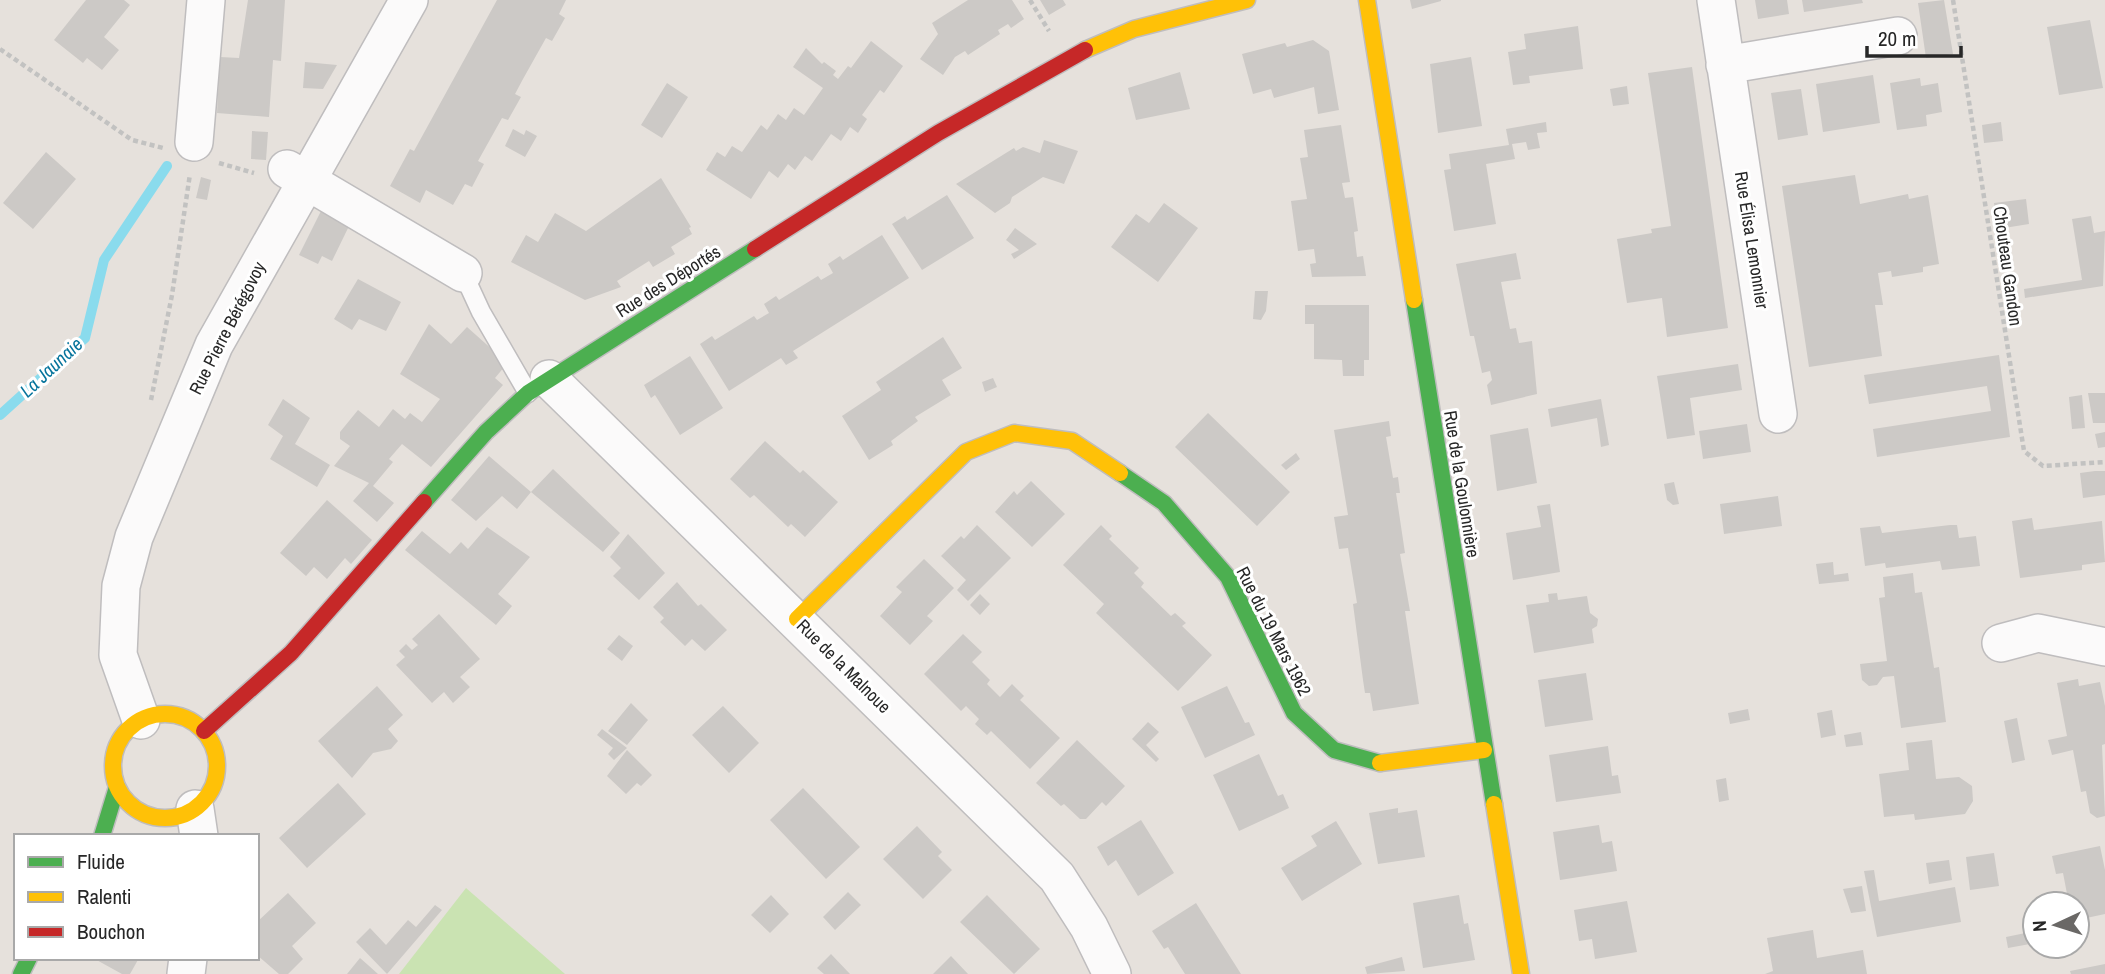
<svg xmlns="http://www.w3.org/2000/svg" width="2105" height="974" viewBox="0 0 2105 974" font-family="'Archivo Narrow',sans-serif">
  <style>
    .green { fill: #cae3b2 }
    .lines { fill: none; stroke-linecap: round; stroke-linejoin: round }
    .stream { stroke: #8adbed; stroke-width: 10 }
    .building { fill: #ccc9c6 }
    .lane-casing { stroke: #bfbdbe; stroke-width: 21 }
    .street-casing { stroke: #bfbdbe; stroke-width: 40 }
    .fast-casing { stroke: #bfbdbe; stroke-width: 19 }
    .slow-casing { stroke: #bfbdbe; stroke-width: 19 }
    .jam-casing { stroke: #bfbdbe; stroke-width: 19 }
    .path { stroke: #c2c2c1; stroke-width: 4.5; stroke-dasharray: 5 3.5; stroke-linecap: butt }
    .lane { stroke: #fbfafa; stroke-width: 18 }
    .street { stroke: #fbfafa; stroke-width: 37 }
    .fast { stroke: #4caf50; stroke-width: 16 }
    .slow { stroke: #ffc107; stroke-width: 16 }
    .jam { stroke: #c62828; stroke-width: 16 }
    .labels { text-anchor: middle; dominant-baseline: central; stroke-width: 6; stroke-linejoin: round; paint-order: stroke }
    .street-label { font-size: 18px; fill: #272727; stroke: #fff }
    .water-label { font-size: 19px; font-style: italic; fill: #06749c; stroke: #fff }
  </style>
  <rect width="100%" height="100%" fill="#e6e1dc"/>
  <path class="green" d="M466 888 565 974H399Z"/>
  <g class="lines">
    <path class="stream" d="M0 415 85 338 104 260 167 166"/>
  </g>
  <path class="building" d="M86 0H124L130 5 104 37 119 50 102 70 87 58 83 63 54 40Z
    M248 0H285L281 61 273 60 269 117 217 113 220 57 239 58Z
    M497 0H566L559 14 565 18 552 41 546 38 523 79 515 94 521 97 508 120 502 118 478 161 484 164 472 187 465 184 453 205 426 190 420 203 390 186 410 149 414 151Z
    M968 0H1012L1024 19 1011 28 1008 24 998 30 1000 34 968 55 965 51 955 57 943 75 920 59 938 34 932 23Z
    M1040 0H1063L1066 5 1049 15Z
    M1410 0H1441V1L1412 9Z
    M1755 0H1787L1789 14 1758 19Z
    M1802 0H1862L1863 3 1804 12Z
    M1944 0 1953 54 1926 58 1918 3Z
    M2090 20 2103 88 2059 95 2047 27Z
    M1578 26 1583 69 1529 76 1530 83 1513 85 1508 52 1526 49 1524 34Z
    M1313 40 1329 51 1339 110 1318 114 1314 87 1274 98 1271 89 1253 94 1242 54 1285 43 1287 47Z
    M871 41 903 66 884 93 880 90 862 115 867 119 858 133 850 127 841 141 831 134 812 161 805 156 795 170 788 164 778 178 769 171 751 199 706 170 717 152 725 157 732 146 742 152 761 125 767 130 778 114 786 120 794 108 804 115 823 88 793 67 806 48 822 64 824 62 836 71 833 75 838 79 848 66 851 68Z
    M1471 57 1482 126 1438 133 1430 64Z
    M305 62 337 65 323 89 303 88Z
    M1692 67 1728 328 1667 337 1662 298 1627 303 1617 239 1652 233 1651 229 1671 226 1648 73Z
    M1180 72 1190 109 1136 120 1128 88Z
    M1873 75 1880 123 1823 132 1816 84Z
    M1920 78 1921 86 1938 83 1942 112 1926 115 1927 126 1897 130 1890 83Z
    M667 83 688 97 662 138 641 125Z
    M1627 86 1629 104 1613 106 1610 89Z
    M1801 89 1808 135 1778 140 1771 93Z
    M1546 122 1547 132 1537 133 1540 148 1528 150 1526 142 1512 144 1515 159 1486 164 1496 224 1454 231 1444 170 1451 169 1449 154 1509 145 1506 129Z
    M2001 122 2003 141 1984 143 1982 125Z
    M1341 125 1350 182 1342 183 1345 198 1353 197 1358 231 1354 232 1357 257 1363 256 1366 276 1312 277 1310 264 1316 263 1314 249 1298 251 1291 201 1307 199 1300 158 1308 157 1304 130Z
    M513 129 524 135 526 130 537 136 525 157 505 146Z
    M252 131 268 132 266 160 251 159Z
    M1044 140 1078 151 1064 184 1043 177 1012 197 1010 203 995 213 956 184 1014 148 1016 151 1023 147 1040 153Z
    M46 152 76 179 33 229 3 203Z
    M1855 175 1860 204 1908 194 1909 199 1928 195 1939 264 1923 267V272L1892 277 1891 271 1878 273 1883 305H1875L1882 356 1809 367 1782 186Z
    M201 177 211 180 207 200 196 198Z
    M661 178 691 227 689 228 692 234 671 247 675 254 653 267 649 261 617 281 621 287 585 300 511 262 526 235 538 242 555 213 586 231Z
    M947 195 974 238 922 270 892 224 905 216 907 220Z
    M2026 199 2029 224 1998 229 1994 203Z
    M1164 203 1198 228 1158 282 1111 247 1136 214 1149 223Z
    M321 211 349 226 332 261 322 256 318 264 299 255Z
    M2091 216 2094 233 2105 231 2103 286 2025 298 2024 289 2082 280 2072 219Z
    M1015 228 1037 244 1014 259 1011 254 1019 250 1006 240Z
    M882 235 909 278 793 351 798 358 786 365 781 358 729 391 700 344 712 336 715 340 754 316 757 320 769 313 764 304 776 296 779 300 818 276 821 280 833 273 828 264 840 256 843 260Z
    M1516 253 1521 279 1501 282 1510 329 1516 328 1519 343 1532 341 1537 394 1491 405 1487 385 1492 380 1490 371 1482 373 1474 336H1470L1456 264Z
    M358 279 401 302 386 331 359 319 352 330 334 319Z
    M1255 291H1268L1266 311 1261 320 1253 319Z
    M1305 305H1369V360H1364V376H1343L1342 360 1314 359V324H1305Z
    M429 324 451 344 467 327 504 360 505 366 495 378 503 385 431 467 402 444 389 459 393 462 373 486 394 503 377 522 353 501 369 483 334 466 350 446 340 439V432L358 410 379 427 393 409 405 419 410 413 422 422 440 399 400 374Z
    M943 337 962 368 942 380 951 395 915 417 918 421 891 441 893 445 869 460 842 416 881 390 876 382Z
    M1999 355 2010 437 1877 457 1873 429 1991 411 1987 386 1869 404 1864 375Z
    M690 356 723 408 680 435 655 395 651 398 644 385Z
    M1738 364 1742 390 1690 398 1695 435 1667 439 1657 376Z
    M993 378 997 387 985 392 982 382Z
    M2088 393H2105V423H2093Z
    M2082 395 2085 428 2072 429 2069 397Z
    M283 399 310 418 295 444 330 465 317 487 270 459 283 436 268 425Z
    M1601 399 1609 445 1601 447 1597 418 1551 427 1548 409Z
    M1208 413 1290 492 1257 526 1175 447Z
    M1389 421 1391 436 1386 437 1393 478 1398 477 1400 493H1396L1405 553 1400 554 1410 611H1405L1419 704 1373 711 1370 693H1365L1363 680 1353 604 1357 603 1348 548 1339 549 1334 517 1348 515 1334 430Z
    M1747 424 1751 452 1703 459 1699 431Z
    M1528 428 1537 483 1497 491 1490 435Z
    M2105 432V447L2098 448 2095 434Z
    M765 441 800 473 803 470 838 502 805 537 791 524 788 527 754 495 750 498 730 479Z
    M1296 453 1300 459 1286 470 1281 465Z
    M489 456 531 492 553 469 620 533 603 552 531 492 517 509 502 496 476 521 451 500Z
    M2095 471H2105V495L2083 498 2080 473Z
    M1031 481 1065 514 1032 547 995 512 1014 491 1017 495Z
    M1674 482 1679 504 1673 505 1667 500 1664 484Z
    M1778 496 1782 526 1724 534 1720 504Z
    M327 500 372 540 351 564 345 558 327 579 314 567 306 576 280 553Z
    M1550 504 1560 572 1513 580 1506 533 1541 527 1537 506Z
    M2032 518 2034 530 2102 521 2105 562 2082 565V570L2020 578 2012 521Z
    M977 525 1011 558 968 601 957 590 966 580 941 556 961 536 964 539Z
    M1101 525 1112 536 1109 539 1139 568 1134 573 1144 583 1141 587 1171 616 1175 613 1186 623 1182 626 1212 655 1178 691 1096 613 1104 604 1063 565Z
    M1950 525H1957L1959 538 1976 536 1980 566 1942 570 1940 561 1886 568 1885 563 1865 566 1860 528 1880 526 1882 533Z
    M487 527 530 557 498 594 512 606 496 625 405 550 422 531 450 554 461 542 468 549Z
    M628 534 665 573 639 600 613 576 621 568 610 557Z
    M924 559 954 588 927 616 933 621 910 645 880 616 902 592 896 587Z
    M1833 562 1834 575 1848 573 1849 581 1819 584 1816 564Z
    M1913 573 1915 593 1922 592 1934 668 1939 667 1946 722 1901 728 1894 676 1883 677 1877 685 1869 686 1862 680 1860 664 1887 661 1879 598 1885 597 1883 577Z
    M677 582 698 606 701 604 727 630 705 651 692 639 685 646 660 622 664 618 653 607Z
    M1557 593 1558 600 1587 596 1590 613 1598 619 1597 626 1592 629 1594 643 1534 653 1526 605 1549 602 1548 594Z
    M980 594 990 604 980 615 970 605Z
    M439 614 480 659 460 677 470 687 453 703 444 692 432 703 396 665 405 657 399 651 406 644 412 650 418 645 412 639Z
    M963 634 982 652 972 662 990 680 987 684 1000 697 1012 684 1024 696 1020 700 1060 738 1030 769 991 731 987 735 975 724 979 719 966 706 961 711 924 674Z
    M619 635 633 646 622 661 607 649Z
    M1586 673 1593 720 1545 727 1538 680Z
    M2078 679 2079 686 2100 682 2105 706V744L2102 745 2105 816 2097 818 2090 813 2086 791 2081 792 2073 750 2052 755 2048 740 2067 736 2057 683Z
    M377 686 403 715 388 729 398 741 391 749 373 753 352 778 318 741Z
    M1227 686 1245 723 1249 722 1255 735 1205 758 1181 707Z
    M631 703 648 720 627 745 608 731Z
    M723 706 759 743 729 773 692 735Z
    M1748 709 1750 720 1730 724 1728 713Z
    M1832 710 1836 735 1821 738 1817 713Z
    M2017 718 2025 760 2012 763 2004 721Z
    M1148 722 1159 732 1146 745 1159 759 1156 762 1132 739Z
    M602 729 627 748 614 760 608 754 613 748 597 735Z
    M1861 732 1863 745 1846 747 1844 735Z
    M1077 740 1125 786 1106 806 1102 802 1086 819H1080L1064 804 1061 806 1036 783Z
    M1932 740 1936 779 1959 777 1972 786 1973 801 1965 814 1915 820 1914 814 1884 817 1879 774 1909 770 1906 743Z
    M1608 746 1612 776 1618 775 1621 793 1556 802 1549 755Z
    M627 750 652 775 641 786 637 783 626 794 607 776Z
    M1259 754 1278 796 1283 794 1289 808 1239 831 1213 775Z
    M1726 778 1729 800 1719 802 1716 780Z
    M338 783 366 814 307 868 279 838Z
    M803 788 860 847 826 879 770 820Z
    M1398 808V813L1417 810 1425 857 1378 864 1369 813Z
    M1141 820 1174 873 1138 896 1116 860 1108 866 1097 847Z
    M1336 821 1362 864 1302 901 1281 868 1317 846 1311 836Z
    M1599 825 1602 843 1612 841 1617 871 1560 880 1553 832Z
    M917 826 942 852 938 856 952 870 923 899 883 859Z
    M2100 846 2105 870V914L2077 920V904H2069L2063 873 2056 874 2052 856Z
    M1994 853 1999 886 1970 890 1966 857Z
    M1949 860 1952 880 1929 884 1926 863Z
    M1874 870 1879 901 1955 887 1961 922 1877 937 1864 871Z
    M1862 886 1866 911 1851 913 1843 889Z
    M848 892 861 905 835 930 823 917Z
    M288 893 316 923 292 946 303 959 288 974H279L257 955V922Z
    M771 895 789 914 770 933 751 915Z
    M987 895 1040 949 1014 974 960 922Z
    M1459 895 1464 924 1468 923 1475 960 1423 968 1413 903Z
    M1627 901 1637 952 1595 959 1592 939 1579 941 1574 910Z
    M1196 903 1241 974H1185L1168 947 1164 949 1152 931Z
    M435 905 442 910 387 974 356 942 370 928 386 945 408 920 416 927Z
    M1813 930 1817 958 1863 950 1867 974H1765L1773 971 1767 938Z
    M2035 931V943L2008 948 2006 937Z
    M831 954 850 974H824L817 968Z
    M951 956 968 974H933Z
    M1402 957 1405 971 1367 974 1365 967Z
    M93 958H139L130 974H122Z
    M360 958 368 965 378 974H347Z
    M2105 964V974H2071L2070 971Z"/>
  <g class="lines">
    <defs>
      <path id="lane" d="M463 273 481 312 528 393"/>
      <path id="street" d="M1716 0 1778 414
        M1725 65 1898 36
        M194 142 206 0
        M287 169 463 273
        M549 379 1057 877 1089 927 1112 974
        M2001 643 2038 633 2105 647
        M141 720 118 655 121 586 134 537 214 345 409 0
        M195 809 199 836
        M186 974 188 958"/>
      <path id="fast" d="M1414 300 1494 804
        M1120 473 1164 503 1228 577 1294 713 1334 750 1380 763
        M424 502 486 432 528 393 755 249
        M102 836 117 787
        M21 974 29 958"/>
      <path id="slow" d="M1367 0 1414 300
        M1085 50 1134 29 1247 0
        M797 619 966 452 1014 433 1072 441 1120 473
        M113 766a52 52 0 1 1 104 0a52 52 0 1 1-104 0Z
        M1380 763 1484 750
        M1494 804 1521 974"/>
      <path id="jam" d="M755 249 938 133 1085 50
        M204 731 291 653 424 502"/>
    </defs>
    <use href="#lane" class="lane-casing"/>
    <use href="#street" class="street-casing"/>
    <use href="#fast" class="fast-casing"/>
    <use href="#slow" class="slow-casing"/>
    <use href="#jam" class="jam-casing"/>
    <path class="path" d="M1030 0 1049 31
      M1953 0 2024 451 2043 466 2105 462
      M0 49 132 140 163 148
      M219 163 254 173
      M151 400 172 295 190 174"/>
    <use href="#lane" class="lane"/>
    <use href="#street" class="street"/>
    <use href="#fast" class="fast"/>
    <use href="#slow" class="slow"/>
    <use href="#jam" class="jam"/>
  </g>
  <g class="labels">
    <g class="street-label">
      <text transform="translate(1752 240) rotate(81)">Rue Élisa Lemonnier</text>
      <text transform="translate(2008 266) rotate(82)">Chouteau Gandon</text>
      <text transform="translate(668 281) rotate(-32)">Rue des Déportés</text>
      <text transform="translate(227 328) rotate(-63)">Rue Pierre Bérégovoy</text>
      <text transform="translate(1462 484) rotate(81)">Rue de la Goulonnière</text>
      <text transform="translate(1274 631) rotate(63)">Rue du 19 Mars 1962</text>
      <text transform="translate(844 666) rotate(45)">Rue de la Malnoue</text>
    </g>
    <g class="water-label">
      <text transform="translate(51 367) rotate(-43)">La Jaunaie</text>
    </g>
  </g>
  <rect x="14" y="834" width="245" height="126" fill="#ffffff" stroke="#a9a9a9" stroke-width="2"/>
  <rect x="28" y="857" width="35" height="10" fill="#4caf50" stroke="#a9a9a9" stroke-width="2"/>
  <text x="77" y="869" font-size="21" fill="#272727">Fluide</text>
  <rect x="28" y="892" width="35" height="10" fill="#ffc107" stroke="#a9a9a9" stroke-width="2"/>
  <text x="77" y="904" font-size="21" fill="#272727">Ralenti</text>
  <rect x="28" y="927" width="35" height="10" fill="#c62828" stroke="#a9a9a9" stroke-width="2"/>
  <text x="77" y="939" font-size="21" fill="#272727">Bouchon</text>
  <g transform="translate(2056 925) rotate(266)"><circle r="33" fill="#ffffff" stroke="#a9a9a9" stroke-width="2"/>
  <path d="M0-5L12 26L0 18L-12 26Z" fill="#6a6866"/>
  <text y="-10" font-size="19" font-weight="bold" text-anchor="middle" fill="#272727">N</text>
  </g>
  <path d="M1867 46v10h94v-10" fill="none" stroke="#272727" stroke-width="3.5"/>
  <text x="1878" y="46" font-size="21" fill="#272727" stroke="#ffffff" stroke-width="5" paint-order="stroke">20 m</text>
</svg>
